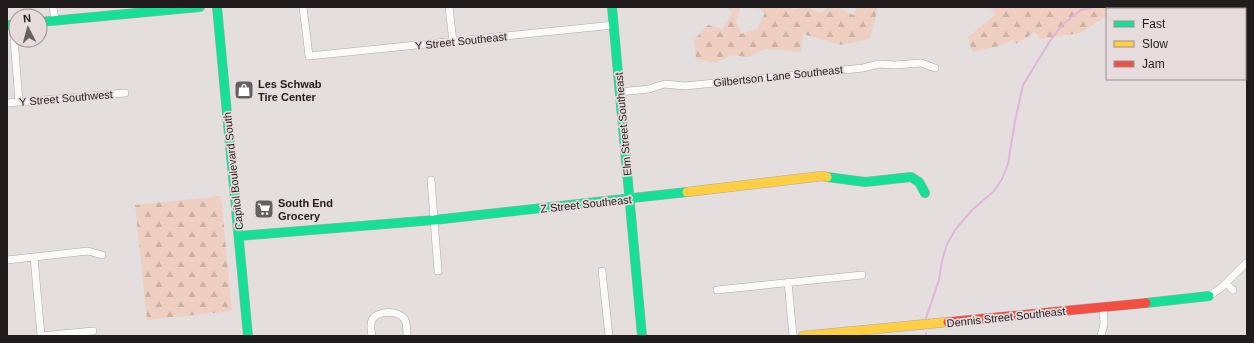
<svg xmlns="http://www.w3.org/2000/svg" width="1254" height="343" viewBox="0 0 1254 343" font-family="Arial,sans-serif">
  <style>
    .forest { fill: url(#forest-firs) }
    .lines { fill: none; stroke-linecap: round; stroke-linejoin: round }
    .stream { stroke: #e0b5da; stroke-width: 2 }
    .street-casing { stroke: #ada9a9; stroke-width: 8 }
    .fast-casing { stroke: #ada9a9; stroke-width: 10 }
    .slow-casing { stroke: #ada9a9; stroke-width: 10 }
    .jam-casing { stroke: #ada9a9; stroke-width: 10 }
    .street { stroke: #fbfafa; stroke-width: 7 }
    .fast { stroke: #16e098; stroke-width: 9 }
    .slow { stroke: #ffcf43; stroke-width: 9 }
    .jam { stroke: #f24e42; stroke-width: 9 }
    .labels { text-anchor: middle; dominant-baseline: central; stroke-width: 3.5; stroke-linejoin: round; paint-order: stroke }
    .street-label { font-size: 11px; fill: #201c1d; stroke: #e8dbdd }
    .poi-label { font-size: 11px; font-weight: bold; fill: #201c1d; stroke: #e8dbdd; text-anchor: start }
  </style>
  <defs>
    <pattern id="forest-firs" width="22" height="20" patternUnits="userSpaceOnUse"><rect width="22" height="20" fill="#eecfc1"/><path d="M5 1l3.5 6h-7zM16 11l3.5 6h-7z" fill="#ccb1a5"/></pattern>
  </defs>
  <rect width="100%" height="100%" fill="#e5dedf"/>
  <path class="forest" d="M728 7H741L736 21 741 34 757 29 765 13 756 7H791L794 10C805 5 811 8 821 13 834 2 840 9 854 15L857 7H878L870 39 841 45 803 34 801 52 766 49 748 57 731 55 716 63 696 59 694 40 708 25 722 29 732 14Z
    M989 7H1150L1149 9H1107V18L1105 17 1080 33 1040 39 1035 32 1016 44 1013 39 1003 45 972 52 968 37 996 14Z
    M1172 7H1247V23H1245V9H1173Z
    M221 196 232 311 147 320 135 205Z"/>
  <g class="lines">
    <path class="stream" d="M926 318 939 280 942 261 947 244 955 230 972 210 994 191 1002 179 1008 164 1015 121 1023 85 1050 41 1062 25 1081 10 1095 7
      M926 336V333"/>
    <defs>
      <path id="street" d="M53 7 55 20
        M303 7 309 56 614 25
        M449 7 453 42
        M13 25 19 102
        M620 92 649 89 664 84 685 86 863 68 879 64 895 65 921 63 935 68
        M7 103 125 93
        M431 180 438 271
        M34 257 41 336
        M7 260 88 251 102 255
        M602 271 609 336
        M788 282 793 336
        M1226 283 1233 290
        M717 290 862 275
        M1209 296 1221 288 1246 263
        M41 336 93 331
        M372 336C371 331 370 325 372 320 377 310 400 310 405 320 407 325 407 331 407 336
        M1101 336 1104 324 1103 307"/>
      <path id="fast" d="M217 7 248 336
        M612 7 642 336
        M40 22 200 7
        M7 25H16
        M827 177 865 182 911 177 919 182 925 193
        M239 236 434 220 687 192
        M1146 303 1209 296"/>
      <path id="slow" d="M687 192 822 176 827 177
        M803 336 948 322"/>
      <path id="jam" d="M948 322 1146 303"/>
    </defs>
    <use href="#street" class="street-casing"/>
    <use href="#fast" class="fast-casing"/>
    <use href="#slow" class="slow-casing"/>
    <use href="#jam" class="jam-casing"/>
    <use href="#street" class="street"/>
    <use href="#fast" class="fast"/>
    <use href="#slow" class="slow"/>
    <use href="#jam" class="jam"/>
  </g>
  <defs>
    <symbol id="shop-square" viewBox="-11 -11 22 22"><rect x="-9" y="-9" width="18" height="18" rx="4" fill="#656061" stroke="#e8dbdd"/><path d="M-5-2.5h2.3a2.7 3.5 0 0 1 5.4 0H5L5.5 6h-11ZM-1.5-2.5h3a1.5 2.3 0 0 0-3 0Z" fill="#fff"/></symbol>
    <symbol id="supermarket-square" viewBox="-11 -11 22 22"><rect x="-9" y="-9" width="18" height="18" rx="4" fill="#656061" stroke="#e8dbdd"/><path d="M-6-5.5h2.5l.6 2H6L4.5 2H-2.5L-4.4-4H-6ZM-1.5 3.2a1.3 1.3 0 1 0 .1 0ZM3 3.2a1.3 1.3 0 1 0 .1 0Z" fill="#fff"/></symbol>
  </defs>
  <g fill-rule="evenodd">
    <use href="#shop-square" x="233" y="79" width="22" height="22"/>
    <use href="#supermarket-square" x="253" y="198" width="22" height="22"/>
  </g>
  <g class="labels">
    <g class="street-label">
      <text transform="translate(461 41) rotate(-6)">Y Street Southeast</text>
      <text transform="translate(778 76) rotate(-6)">Gilbertson Lane Southeast</text>
      <text transform="translate(66 98) rotate(-5)">Y Street Southwest</text>
      <text transform="translate(623 124) rotate(-95)">Elm Street Southeast</text>
      <text transform="translate(233 171) rotate(-96)">Capitol Boulevard South</text>
      <text transform="translate(586 204) rotate(-6)">Z Street Southeast</text>
      <text transform="translate(1006 317) rotate(-6)">Dennis Street Southeast</text>
    </g>
    <g class="poi-label">
      <text x="258" y="84">Les Schwab<tspan x="258" dy="13">Tire Center</tspan></text>
      <text x="278" y="203">South End<tspan x="278" dy="13">Grocery</tspan></text>
    </g>
  </g>
  <rect width="1254" height="343" fill="none" stroke="#201c1d" stroke-width="16"/>
  <rect x="1106" y="8" width="140" height="72" fill="#e8dbdd" stroke="#988f90"/>
  <rect x="1114" y="21" width="20" height="6" fill="#16e098" stroke="#988f90"/>
  <text x="1142" y="28" font-size="12" fill="#201c1d">Fast</text>
  <rect x="1114" y="41" width="20" height="6" fill="#ffcf43" stroke="#988f90"/>
  <text x="1142" y="48" font-size="12" fill="#201c1d">Slow</text>
  <rect x="1114" y="61" width="20" height="6" fill="#f24e42" stroke="#988f90"/>
  <text x="1142" y="68" font-size="12" fill="#201c1d">Jam</text>
  <g transform="translate(28 28) rotate(354)"><circle r="19" fill="#e8dbdd" stroke="#988f90"/>
  <path d="M0-3L7 15L0 10L-7 15Z" fill="#656061"/>
  <text y="-6" font-size="11" font-weight="bold" text-anchor="middle" fill="#201c1d">N</text>
  </g>
</svg>
